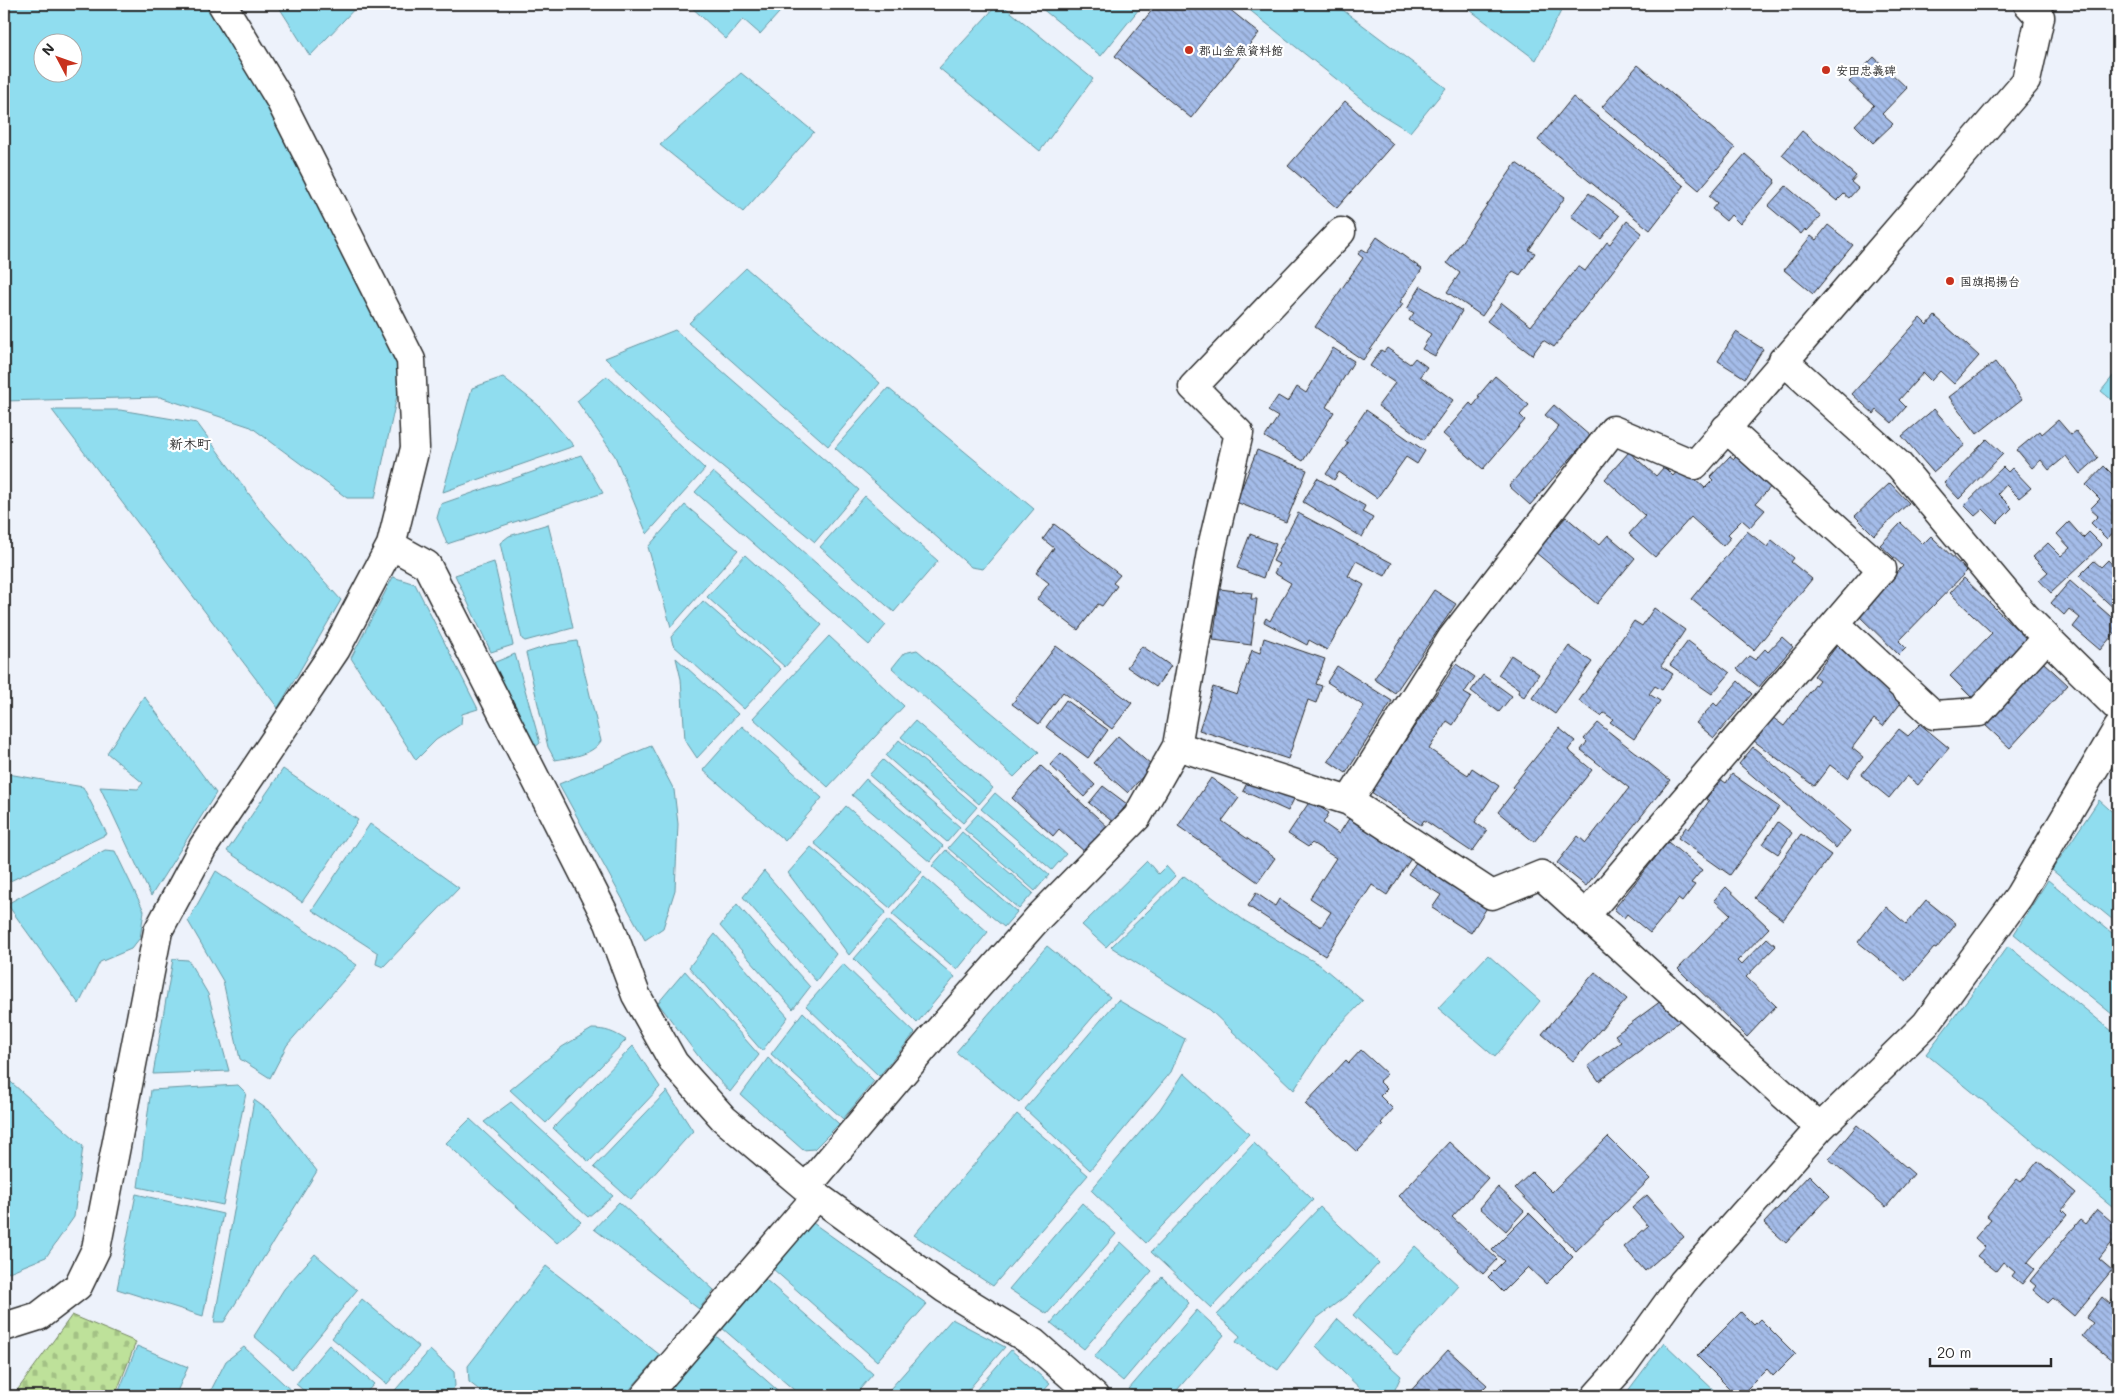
<svg xmlns="http://www.w3.org/2000/svg" width="2122" height="1400" viewBox="0 0 2122 1400" font-family="Mali,'Klee One',sans-serif">
  <style>
    .cemetery { fill: url(#cemetery-stones); stroke: #748662 }
    .water { fill: #90ddef; stroke: #6896a1; fill-rule: evenodd }
    .building { fill: url(#building-back-hatch); stroke: #2b2b2b }
    .lines { fill: none; stroke-linecap: round; stroke-linejoin: round }
    .minor-casing { stroke: #2b2b2b; stroke-width: 31 }
    .minor { stroke: #fff; stroke-width: 28 }
    .poi-dot { fill: #c8321e; stroke: #fff; stroke-width: 2 }
    .labels { text-anchor: middle; dominant-baseline: central; stroke-width: 4.5; stroke-linejoin: round; paint-order: stroke }
    .poi-label { font-size: 12px; font-weight: bold; fill: #2b2b2b; stroke: #fff; text-anchor: start }
    .neighbourhood-label { font-size: 14px; font-weight: bold; fill: #2b2b2b; stroke: #fff }
  </style>
  <defs>
    <pattern id="cemetery-stones" width="16" height="16" patternUnits="userSpaceOnUse" patternTransform="scale(1.25)"><rect width="16" height="16" fill="#bee19a"/><path d="M2 7V4a2 2 0 0 1 4 0v3zM10 15v-3a2 2 0 0 1 4 0v3z" fill="#a3c185"/></pattern>
    <pattern id="building-back-hatch" width="6" height="6" patternUnits="userSpaceOnUse" patternTransform="scale(1.25)"><rect width="6" height="6" fill="#a4bce9"/><path d="M-1 5l2 2M0 0l6 6M5-1l2 2" fill="none" stroke="#8699bd"/></pattern>
  </defs>
  <rect width="100%" height="100%" fill="#edf2fb"/>
  <filter id="ink" filterUnits="userSpaceOnUse"><feTurbulence type="fractalNoise" baseFrequency=".02" numOctaves="2"/><feDisplacementMap in="SourceGraphic" scale="10" xChannelSelector="R" yChannelSelector="G"/><feConvolveMatrix kernelMatrix="1 2 1 2 8 2 1 2 1" color-interpolation-filters="sRGB"/></filter>
  <g filter="url(#ink)">
    <path class="cemetery" d="M72 1315 136 1342 115 1396H13Z"/>
    <path class="water" d="M4 4H206L271 102 404 363 375 498H347L251 427 160 397 4 401ZM42 42H72V72H42Z
      M277 4H359L310 56Z
      M688 4H787L760 34 743 19 726 39Z
      M998 4H1001L1093 79 1040 151 939 68Z
      M1036 4H1143L1101 56Z
      M1242 4H1335L1446 88 1410 132 1379 113Z
      M1462 4H1555L1562 9 1536 60Z
      M741 73 814 132 743 212 660 145Z
      M746 268 880 383 828 446 689 323Z
      M675 330 859 490 815 542 689 439 605 358Z
      M2118 370V405L2101 391Z
      M607 376 705 469 647 534 615 456 577 401Z
      M503 377 538 405 574 446 443 492 472 388Z
      M888 388 1034 509 983 569 971 567 835 448Z
      M52 410H120L197 423 263 513 341 600 278 708Z
      M581 455 603 493 447 544 437 518 441 504Z
      M713 472 886 625 869 645 695 492Z
      M865 496 938 561 894 612 820 547Z
      M685 505 738 550 671 627 648 547Z
      M548 524 567 600 573 628 525 641 522 639 500 543 509 536Z
      M745 555 822 625 785 667 707 597Z
      M494 562 513 645 491 652 455 575Z
      M393 577 415 584 478 709 462 714 461 724 436 740 416 760 351 658Z
      M703 601 781 669 744 709 673 645 671 637Z
      M829 636 904 706 828 787 753 718Z
      M577 641 601 741C591 756 571 757 555 760L548 747 526 653 550 645Z
      M917 650 1039 752 1014 777 892 668 904 653Z
      M515 654 540 743 534 748 493 663Z
      M676 658 738 714 697 758 685 740 681 679Z
      M144 696 216 793 151 896 100 787 138 789 143 783 107 753Z
      M915 721 993 788 979 804 901 737Z
      M742 726 822 798 785 841 703 770Z
      M899 740 977 807 963 823 886 756Z
      M651 746 674 790 678 824 675 890 663 928 645 940 559 784Z
      M883 760 960 827 947 842 869 775Z
      M283 769 358 820 302 902 227 851Z
      M8 774 83 787 107 834 4 884V776Z
      M866 779 943 846 930 862 852 795Z
      M995 793 1066 854 1052 870 981 809Z
      M2099 800 2118 817V924L2052 870Z
      M846 806 922 872 890 908 814 843Z
      M978 814 1049 875 1035 891 964 829Z
      M370 824 459 888 383 967 376 964 378 953 312 910Z
      M962 832 1033 893 1019 909 948 848Z
      M811 847 886 912 849 955 788 873Z
      M105 850 115 851 144 911 140 938 131 949 100 962 79 1004 7 904Z
      M946 850 1017 912 1004 927 932 866Z
      M1147 861 1158 874 1166 866 1175 876 1106 947 1082 925Z
      M216 871 357 965 287 1045 270 1078 240 1059 223 981 188 921Z
      M764 871 836 954 816 981 743 897Z
      M1184 876 1245 921 1320 965 1363 1001 1330 1035 1294 1090 1210 1010 1111 947Z
      M924 877 988 932 957 970 892 914Z
      M2048 880 2118 938V1019L2014 934Z
      M737 904 810 987 793 1009 720 926Z
      M888 920 955 977 917 1023 854 959Z
      M715 934 788 1017 762 1051 689 967Z
      M1047 946 1110 997 1019 1103 956 1052Z
      M2008 946 2118 1036V1211L1926 1054Z
      M1488 955 1540 1001 1495 1057 1438 1008Z
      M173 959 188 960 208 994 229 1071 153 1074Z
      M843 964 915 1033 879 1076 806 1006Z
      M685 971 759 1055 730 1092 705 1065 658 1003Z
      M1118 1000 1185 1039 1171 1072 1090 1170 1025 1109Z
      M803 1012 874 1081 843 1119 771 1054Z
      M592 1029C606 1029 614 1032 626 1040L546 1123 510 1090 562 1047Z
      M633 1046 660 1087 589 1162 553 1128Z
      M768 1058 839 1124 814 1149 803 1150 741 1095Z
      M1184 1073 1249 1134 1146 1243 1091 1190 1160 1109Z
      M4 1076 83 1146 74 1217 46 1257 4 1274Z
      M238 1085 246 1093 223 1205 138 1187 151 1090Z
      M667 1091 693 1131 631 1200 594 1167Z
      M254 1100 271 1112 317 1171 224 1322H214Z
      M511 1102 613 1196 588 1217 484 1122Z
      M1017 1114 1088 1175 993 1286 914 1235Z
      M470 1119 581 1222 557 1243 446 1143Z
      M1254 1143 1313 1200 1211 1308 1151 1252Z
      M136 1194 223 1214 203 1316 117 1289Z
      M619 1202 714 1290 699 1309 594 1229Z
      M1082 1203 1116 1234 1047 1314 1009 1289Z
      M1320 1207 1379 1263 1354 1290 1317 1318 1278 1370 1236 1342 1240 1336 1217 1315Z
      M813 1223 927 1304 877 1361 773 1269Z
      M1121 1242 1152 1271 1084 1349 1051 1323Z
      M1415 1246 1459 1286 1397 1355 1353 1315Z
      M315 1254 357 1290 292 1369 254 1336 284 1289Z
      M546 1266 660 1355 624 1396H487L469 1382 468 1366Z
      M1162 1277 1189 1303 1123 1381 1094 1357Z
      M765 1279 873 1374 854 1396H801L722 1328Z
      M362 1299 419 1347 387 1384 332 1338Z
      M1197 1310 1224 1335 1172 1396H1138L1129 1389Z
      M952 1319 1005 1347 963 1396H898L890 1389Z
      M1338 1319 1401 1376 1392 1396H1368L1316 1346Z
      M715 1335 784 1396H661Z
      M1664 1343 1720 1396H1624Z
      M329 1345 374 1384 363 1396H310L296 1384Z
      M137 1346 188 1367 175 1396H117Z
      M244 1347 297 1396H208L226 1361Z
      M430 1350 454 1372 455 1386 447 1396H390Z
      M1011 1350 1050 1384 1039 1396H971Z"/>
    <path class="building" d="M1157 4H1223L1259 33 1191 118 1115 56Z
      M1874 57 1907 88 1882 114 1893 124 1873 143 1855 125 1874 105 1849 82Z
      M1638 65 1735 148 1699 190 1602 107Z
      M1573 97 1684 186 1650 230 1538 140Z
      M1345 101 1393 144 1337 208 1288 166Z
      M1802 131 1856 176 1851 182 1858 188 1849 198 1844 194 1837 201 1782 155Z
      M1745 154 1775 180 1774 181 1775 183 1740 224 1731 215 1726 221 1712 209 1717 203 1709 196Z
      M1516 163 1565 197 1529 250 1535 253 1520 275 1513 271 1482 316 1447 292 1460 273 1447 263Z
      M1786 186 1821 216 1807 231 1805 229 1801 234 1768 206Z
      M1589 193 1619 216 1601 239 1571 216Z
      M1627 221 1642 233 1554 347 1543 340 1532 355 1487 321 1502 303 1531 326 1578 266 1585 271 1607 242 1610 244Z
      M1828 225 1853 245 1813 294 1784 270 1811 236 1816 240Z
      M1377 237 1422 269 1400 302 1403 304 1363 360 1315 327 1363 258 1358 254 1362 249 1367 252Z
      M1421 286 1462 311 1435 356 1422 349 1431 334 1409 320 1414 313 1407 309Z
      M1935 316 1979 356 1954 384 1940 371 1931 381 1923 373 1899 400 1906 407 1892 423 1877 410 1874 414 1852 394 1920 318 1927 325Z
      M1736 332 1763 349 1745 378 1718 361Z
      M1333 348 1354 361 1326 407 1334 412 1303 461 1265 437 1278 417 1268 411 1278 396 1288 402 1297 387 1306 393Z
      M1387 348 1410 364 1415 358 1427 367 1420 376 1453 400 1424 440 1378 406 1395 383 1370 366 1381 350 1384 352Z
      M1995 362 2022 399 1977 434 1949 397Z
      M1495 376 1529 405 1520 415 1525 420 1483 469 1443 434 1470 403 1473 406 1480 397 1478 396Z
      M1554 405 1590 436 1530 505 1509 486 1559 427 1545 415Z
      M1934 409 1965 445 1933 472 1902 436Z
      M1366 410 1425 451 1417 464 1406 457 1377 498 1339 472 1334 480 1326 474 1348 443 1345 441Z
      M2058 420 2071 435 2076 431 2098 458 2080 474 2066 456 2049 470 2041 460 2032 468 2017 450 2040 431 2042 434Z
      M1987 439 2003 454 1959 499 1944 483Z
      M1257 450 1307 470 1286 522 1236 502Z
      M1629 452 1656 476 1664 467 1673 476 1681 466 1705 488 1713 480 1710 477 1730 456 1734 459 1739 452 1774 483 1756 503 1765 510 1750 527 1742 520 1728 534 1731 537 1723 546 1691 517 1655 557 1629 534 1645 516 1605 479Z
      M2104 466 2118 480V527L2107 539 2091 523 2098 516 2090 509 2100 499 2086 485Z
      M2003 467 2008 472 2012 468 2031 488 2019 498 2006 485 1998 494 2012 508 1997 523 1983 509 1975 516 1964 505Z
      M1317 478 1365 506 1362 512 1373 518 1362 537 1303 502Z
      M1890 483 1909 503 1874 535 1855 516Z
      M1298 513 1392 563 1385 576 1356 561 1348 576 1364 585 1327 650 1309 640 1307 645 1264 622 1266 618 1270 621 1291 583 1274 573 1279 564 1273 561Z
      M1566 517 1599 545 1608 535 1635 558 1597 604 1535 552Z
      M2069 522 2083 538 2089 532 2102 545 2051 593 2039 580 2048 572 2033 557 2048 543 2061 556 2070 548 2057 534Z
      M1901 523 1923 544 1931 536 1967 571 1899 641 1906 648 1899 655 1857 614 1903 566 1880 545Z
      M1054 524 1120 575 1113 583 1117 586 1102 606 1098 604 1078 630 1037 599 1049 583 1036 573 1054 548 1043 539Z
      M1747 531 1767 547 1772 540 1794 558 1791 562 1812 579 1754 650 1691 599Z
      M1250 534 1276 544 1263 578 1237 568Z
      M2118 538V549L2113 543Z
      M2108 560 2118 571V612L2079 576 2094 561 2101 567Z
      M1964 578 2028 640 1972 698 1950 676 1992 633 1950 593Z
      M2070 581 2118 623V629L2100 650 2073 627 2080 618 2069 609 2064 615 2051 603Z
      M1220 589 1252 593 1251 599H1257L1251 645 1213 640Z
      M1434 590 1456 604 1395 693 1374 679Z
      M1654 608 1685 630 1661 666 1673 674 1662 690 1655 686 1649 694 1660 701 1634 739 1610 722 1613 719 1604 713 1601 716 1579 701 1634 621 1642 626Z
      M1782 637 1793 647 1759 687 1737 669 1749 656 1755 660 1765 649 1768 652Z
      M1264 638 1325 659 1316 684 1322 686 1316 703 1308 700 1288 759 1199 730 1213 687 1237 695 1252 650 1260 653Z
      M1841 640 1852 648 1847 655 1904 699 1883 726 1874 719 1852 748 1863 757 1847 778 1830 765 1814 786 1754 741 1772 717 1784 726 1819 680 1814 676Z
      M1688 641 1730 673 1712 694 1670 665Z
      M1056 646 1132 703 1112 729 1063 692 1039 724 1012 704Z
      M1142 646 1171 666 1156 687 1127 667Z
      M1569 646 1592 662 1555 714 1532 698Z
      M1511 655 1539 674 1524 697 1518 693 1519 689 1498 675Z
      M2043 662 2068 685 2010 748 1985 725Z
      M1456 664 1475 677 1464 693 1471 697 1453 725 1447 721 1429 749 1468 775 1472 768 1499 786 1475 822 1487 831 1472 852 1424 820 1421 825 1371 792Z
      M1337 666 1392 701 1346 773 1328 761 1364 706 1327 682Z
      M1483 675 1512 696 1499 712 1471 691Z
      M1738 681 1752 694 1714 738 1696 723 1714 703 1717 706Z
      M1066 700 1108 730 1088 758 1046 727Z
      M1598 723 1670 780 1586 886 1557 863 1578 836 1586 843 1629 788 1581 750 1587 742 1584 739Z
      M1920 724 1949 748 1918 785 1907 776 1889 798 1861 775 1899 729 1908 736Z
      M1559 728 1575 741 1568 750 1592 770 1534 842 1498 812 1515 790 1512 787Z
      M1118 736 1152 766 1128 793 1094 763Z
      M1753 747 1850 831 1836 848 1739 764Z
      M1061 753 1095 785 1084 797 1050 765Z
      M1041 766 1109 828 1086 853 1059 829 1053 836 1012 798Z
      M1732 774 1779 807 1730 875 1678 838 1686 827 1689 829 1709 801 1706 799 1720 779 1726 783Z
      M1211 778 1239 798 1222 821 1275 858 1258 882 1178 826Z
      M1249 779 1294 799 1288 811 1243 791Z
      M1103 786 1127 804 1113 822 1089 803Z
      M1310 801 1329 813 1323 823 1339 834 1350 817 1412 857 1387 895 1372 885 1325 956 1248 906 1256 893 1275 906 1279 899 1321 927 1331 912 1310 898 1336 858 1312 843 1308 847 1288 834Z
      M1778 822 1792 833 1778 854 1763 844Z
      M1801 834 1831 855 1783 920 1754 898Z
      M1668 842 1702 870 1691 883 1695 885 1682 902 1678 899 1650 933 1627 914 1624 918 1614 909Z
      M1417 861 1488 906 1471 933 1432 908 1441 895 1408 874Z
      M1726 887 1769 928 1737 961 1741 965 1767 938 1776 946 1746 977 1776 1006 1747 1037 1678 969 1730 915 1714 900Z
      M1926 900 1956 924 1936 949 1934 948 1906 981 1858 942 1886 907 1906 924Z
      M1595 972 1627 999 1573 1061 1542 1034Z
      M1665 998 1681 1020 1599 1081 1588 1066 1621 1042 1615 1035Z
      M1361 1050 1387 1074 1379 1081 1387 1089 1380 1096 1393 1109 1381 1123 1383 1125 1357 1152 1305 1104 1346 1060 1349 1063Z
      M1857 1125 1914 1174 1886 1207 1829 1159Z
      M1608 1137 1650 1179 1576 1251 1515 1188 1532 1172 1552 1192Z
      M1449 1142 1488 1178 1452 1217 1497 1259 1483 1274 1399 1196Z
      M2038 1161 2076 1193 2062 1210 2067 1215 2027 1263 2034 1269 2022 1284 2012 1276 2015 1272 2003 1262 1996 1271 1977 1256 1985 1247 1975 1238 1991 1219 1987 1216 2017 1179 2021 1182Z
      M1809 1175 1830 1196 1786 1243 1764 1223Z
      M1498 1187 1524 1211 1506 1231 1480 1208Z
      M1647 1195 1684 1237 1645 1271 1624 1247 1648 1226 1632 1208Z
      M2097 1209 2118 1227V1235L2099 1259 2112 1270 2074 1316 2053 1298 2048 1303 2033 1290 2036 1286 2030 1281 2080 1220 2085 1224Z
      M1529 1213 1573 1257 1546 1284 1528 1267 1503 1292 1488 1277 1504 1261 1492 1250Z
      M2118 1293V1365L2082 1336 2093 1323 2086 1318 2102 1297 2110 1304Z
      M1741 1312 1754 1325 1760 1319 1795 1354 1773 1376 1767 1369 1740 1396H1737L1697 1356Z
      M1448 1350 1487 1385 1476 1396H1406Z"/>
    <g class="lines">
      <defs>
        <path id="minor" d="M1783 360 1899 465 2025 616 2118 708
          M391 545 427 565 609 923 636 995 674 1063 724 1119 806 1188 944 1288 1034 1343 1094 1396
          M1836 624 1934 715 1979 712 2046 638
          M1177 746 1212 547 1239 433 1193 387 1341 232
          M1349 801 1452 638 1613 430 1695 465 2026 81 2040 17 2028 4
          M1586 915 1882 569 1726 428
          M806 1188 933 1037 1039 917 1137 817 1177 746 1349 801 1492 895 1541 875 1820 1128
          M4 1327 39 1316 78 1286 96 1249 158 931 203 847 336 649 391 545 415 448 411 360 279 98 222 4
          M645 1396 817 1196
          M1596 1396 1621 1368 1683 1282 1820 1128 1926 1024 2019 896 2118 728"/>
      </defs>
      <use href="#minor" class="minor-casing"/>
      <use href="#minor" class="minor"/>
    </g>
  </g>
  <g class="poi-dot">
    <circle cx="1189" cy="50" r="5"/>
    <circle cx="1826" cy="70" r="5"/>
    <circle cx="1950" cy="281" r="5"/>
  </g>
  <g class="labels">
    <g class="poi-label">
      <text x="1199" y="50">郡山金魚資料館</text>
      <text x="1836" y="70">安田忠義碑</text>
      <text x="1960" y="281">国旗掲揚台</text>
    </g>
    <g class="neighbourhood-label">
      <text x="190" y="443">新木町</text>
    </g>
  </g>
  <rect width="2122" height="1400" fill="none" stroke="#fff" stroke-width="20"/>
  <rect x="10" y="10" width="2102" height="1380" fill="none" stroke="#2b2b2b" stroke-width="2" filter="url(#ink)"/>
  <g transform="translate(58 58) rotate(311)"><circle r="24" fill="#ffffff" stroke="#aaaaaa"/>
  <path d="M0-4L9 19L0 12L-9 19Z" fill="#c8321e"/>
  <text y="-8" font-size="14" font-weight="bold" text-anchor="middle" fill="#2b2b2b">N</text>
  </g>
  <path d="M1930 1358v8h121v-8" fill="none" stroke="#2b2b2b" stroke-width="2.5"/>
  <text x="1937" y="1358" font-size="15" fill="#2b2b2b" stroke="#ffffff" stroke-width="4" paint-order="stroke">20 m</text>
</svg>
